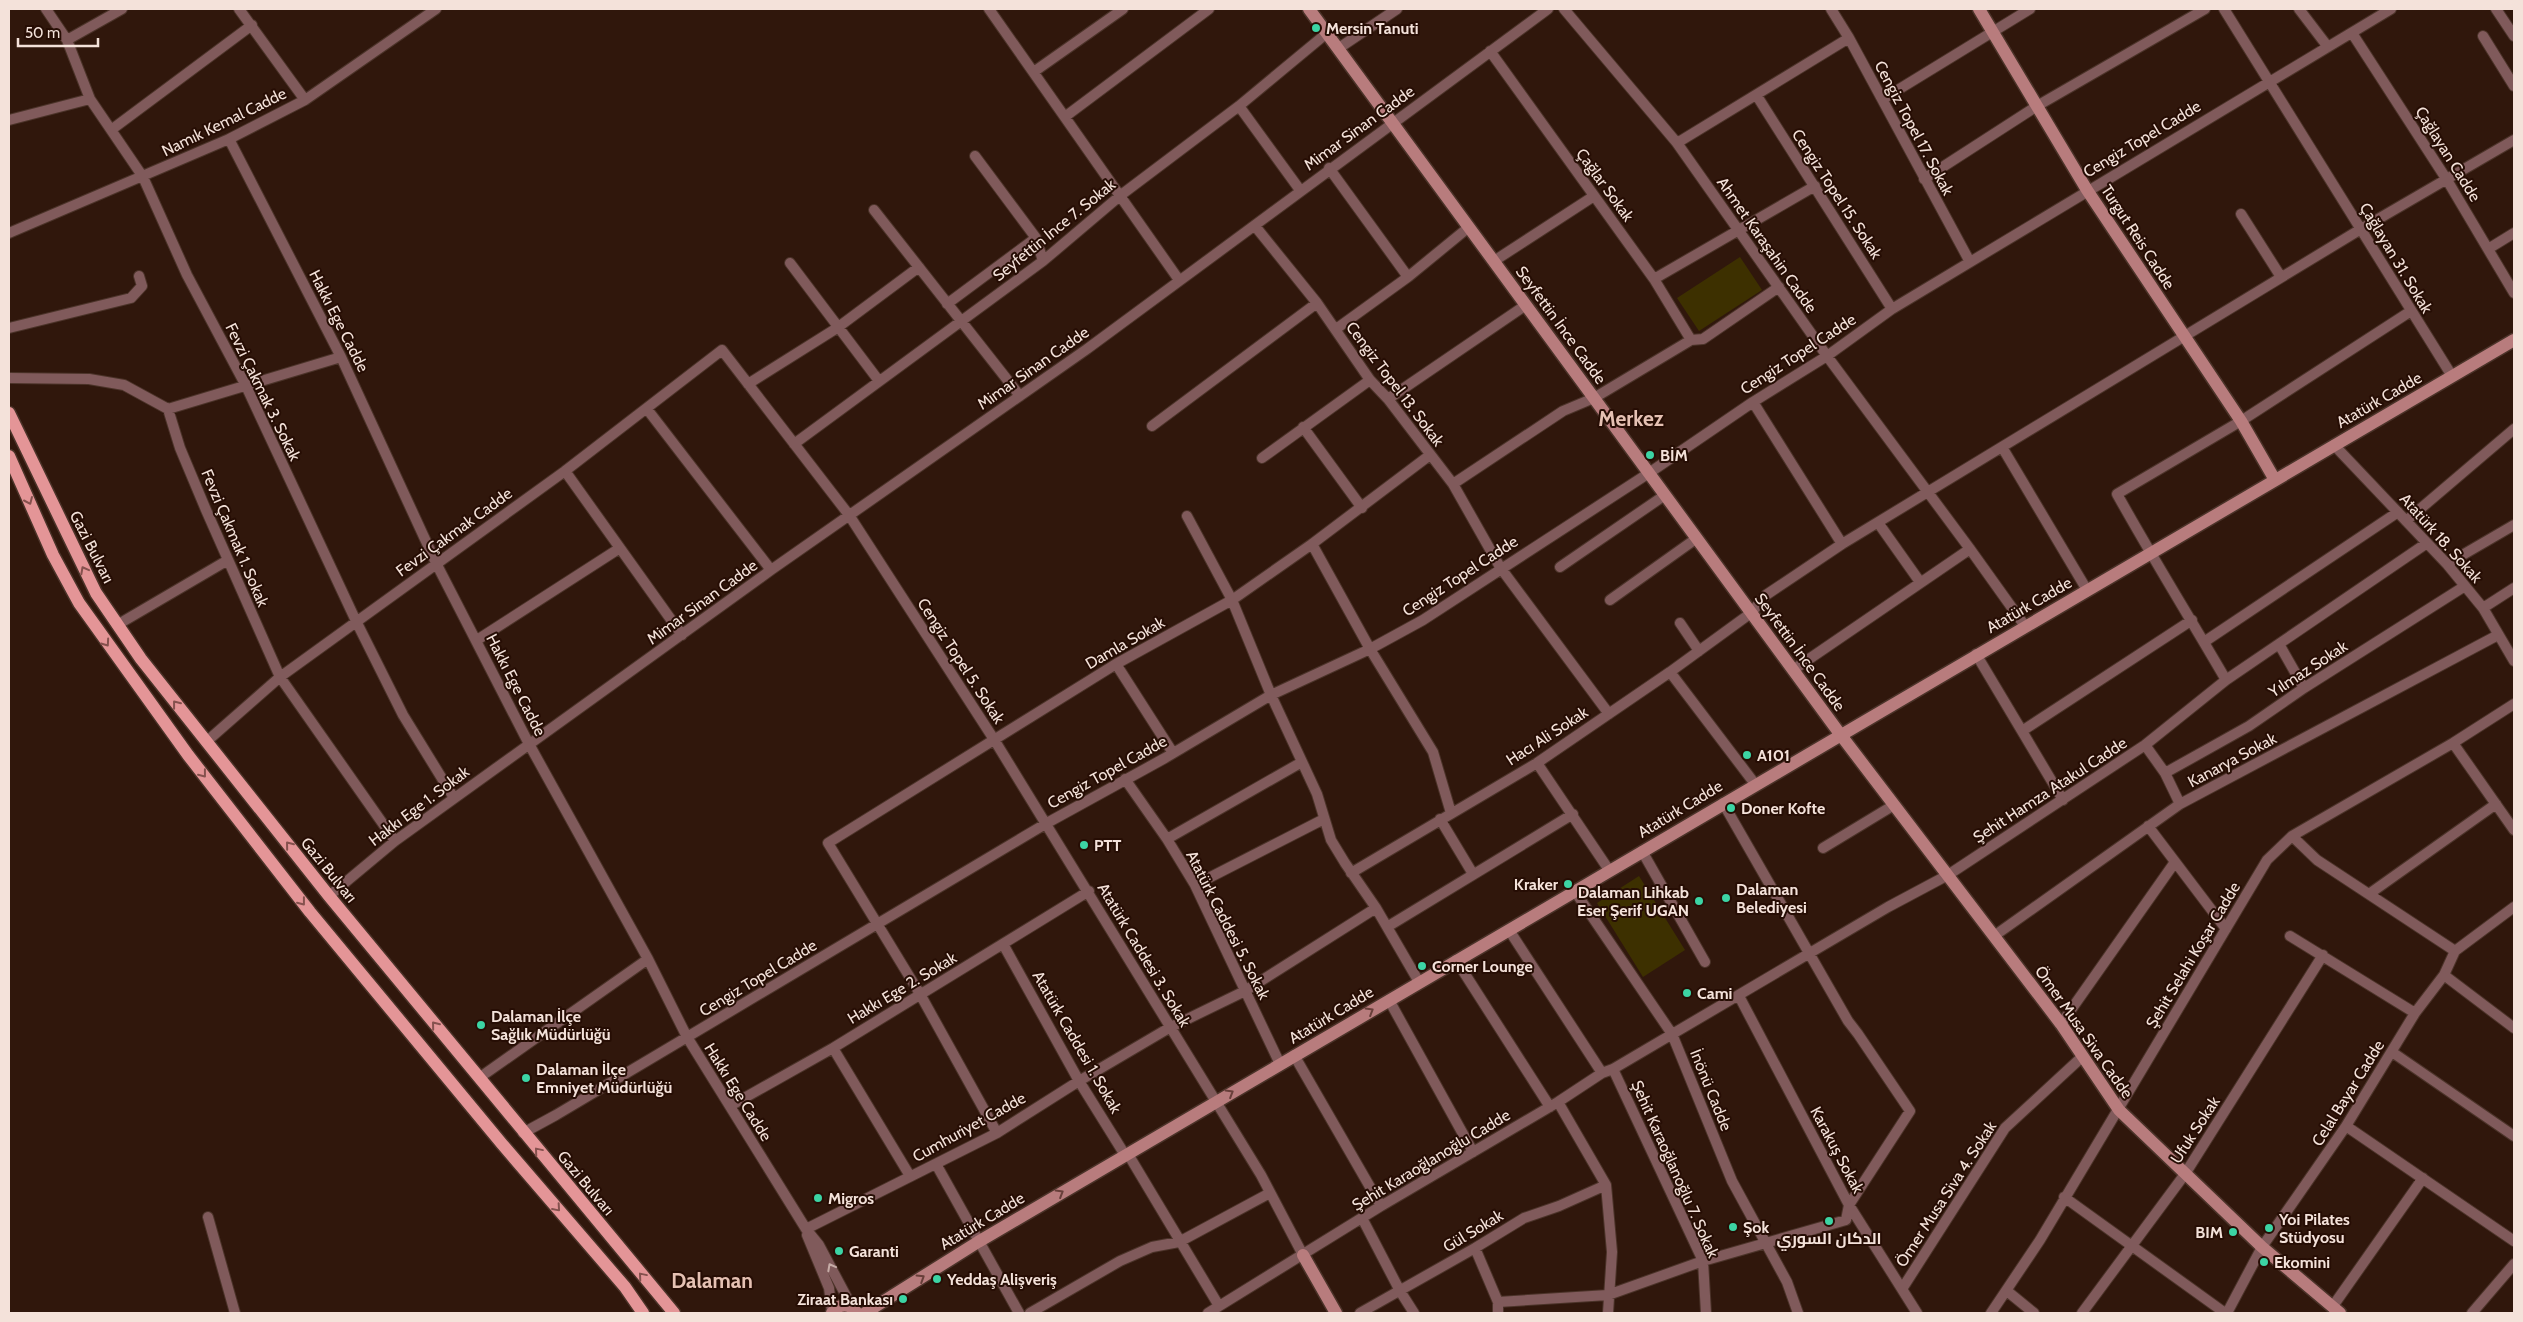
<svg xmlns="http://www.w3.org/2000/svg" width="2523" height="1322" viewBox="0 0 2523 1322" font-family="Cabin,Cairo,sans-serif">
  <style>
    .green { fill: #3d3000 }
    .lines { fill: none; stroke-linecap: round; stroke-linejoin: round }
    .street-casing { stroke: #4b3329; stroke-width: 12 }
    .secondary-casing { stroke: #4b3329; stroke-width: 15 }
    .primary-casing { stroke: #4b3329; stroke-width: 15 }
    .street { stroke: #805a5b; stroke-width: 10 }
    .secondary { stroke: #b87c7d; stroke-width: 12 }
    .primary { stroke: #e49597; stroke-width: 12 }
    .oneway { stroke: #85514e }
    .oneway2 { stroke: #683f3a }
    .oneway3 { stroke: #c6aca7 }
    .poi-dot { fill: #3cd4a4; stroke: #260d04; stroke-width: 2 }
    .labels { text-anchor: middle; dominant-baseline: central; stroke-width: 4; stroke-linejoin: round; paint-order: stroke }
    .poi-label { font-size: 16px; font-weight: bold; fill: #f4e2da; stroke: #260d04; text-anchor: start }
    .street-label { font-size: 16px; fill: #f4e2da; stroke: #260d04 }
    .district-label { font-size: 21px; font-weight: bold; fill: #e5c1b3; stroke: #260d04 }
  </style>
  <rect width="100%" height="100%" fill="#30170c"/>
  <path class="green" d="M1740 257 1762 290 1699 331 1677 298Z
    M1639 876 1685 950 1643 977 1597 903Z"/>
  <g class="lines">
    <defs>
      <path id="street" d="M46 9 67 40 90 99 143 177 187 275 246 386 356 621 403 715 454 798
        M239 9 305 100
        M989 9 1179 280
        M1564 9 1677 143 1827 356 1970 549 2025 626
        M1831 9 1849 38 1970 262
        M2224 9 2452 376
        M2299 9 2328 47
        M2496 9 2514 36
        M2352 33 2447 180 2514 293
        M2483 36 2514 86
        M67 40 122 9
        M1339 48 1397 9
        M1490 51 1654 279 1691 340
        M1035 71 1123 9
        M1757 96 1892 309
        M1883 99 2030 9
        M1239 106 1300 190
        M1066 116 1209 9
        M9 120 90 99
        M111 130 252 25
        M229 139 341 357 436 563 529 744 648 959 687 1037 806 1229 819 1245 852 1307
        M1677 143 1849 38
        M975 156 1036 238 1043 261
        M1329 168 1408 277
        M1924 179 2037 106 2205 9
        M874 210 1020 396
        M2241 214 2281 277
        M1255 226 1317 303 1370 380 1388 399 1453 484 1500 567 1609 714
        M9 233 229 139 305 100 436 9
        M2488 249 2514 233
        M1494 261 1594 196
        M790 263 879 381
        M1654 279 1815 186
        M947 304 1036 238
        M9 328 131 298 142 286 139 276
        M1336 329 1408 277 1469 227
        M9 378 89 379 124 385 168 409 341 357
        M748 384 837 328 919 267
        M1388 399 1526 305
        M1753 402 1842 544
        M168 409 180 448 206 510 280 677 395 841
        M647 409 771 570
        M1152 426 1317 303
        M1303 427 1362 508
        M794 444 1043 261 1121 195 1239 106 1327 33
        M2334 445 2447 564 2483 608 2514 661
        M2002 447 2087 590
        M1262 458 1370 380
        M565 471 682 635
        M1453 484 1563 411 1594 398 1691 340 1703 339 1779 287
        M1187 516 1232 600 1271 695 1317 794 1331 840 1345 863 1376 908 1419 982
        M2406 521 2514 429
        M1879 524 1920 582
        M1312 544 1370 649 1433 752 1451 813
        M2447 564 2514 525
        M1560 567 1665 495
        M1610 600 1697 538
        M2483 608 2514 588
        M1680 623 1699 651
        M117 625 228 560
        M477 640 620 548
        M2204 642 2398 512
        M2279 644 2304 688
        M1976 654 2063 800
        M1116 664 1173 753
        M1793 670 1970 549
        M1670 672 1755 784
        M2226 680C2190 618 2152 557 2117 494L2241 421 2411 311
        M2022 731 2192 620
        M206 742 280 677 565 471 722 350 849 515 995 741 1261 1175 1303 1255
        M2453 743 2514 830
        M2145 745 2165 773 2180 804
        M1537 763 1609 870
        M2165 773 2249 726 2304 688 2465 586
        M1125 779 1167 839 1195 885 1280 1064
        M1440 819 1473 874
        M2148 826 2226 929
        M2292 836 2317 860 2455 951
        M1167 839 1302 762
        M1823 848 1894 805
        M1642 851 1705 962
        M1351 873 1537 763 1670 672 1751 613 1766 595 1842 544 2361 229 2514 140
        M1195 885 1324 819
        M1574 890 1672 1034 1732 1181 1787 1282 1798 1313
        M2369 894 2496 804
        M329 896 395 841 771 570 1087 349 1548 9
        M1387 927 1573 814
        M1509 930 1602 1073
        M1994 936 2180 804 2498 635
        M2290 936 2415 1013
        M1003 944 1079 1081 1125 1155
        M1456 960 1550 1107
        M2444 975 2514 1028
        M1739 996 1849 1205 1917 1313
        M1389 1000 1473 1152
        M2061 1024 2175 862
        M833 1048 910 1176
        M2392 1052 2514 1136
        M1294 1055 1381 1206
        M1613 1069 1703 1261 1706 1313
        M479 1078 648 959
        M1558 1102 1606 1185 1612 1252 1608 1313
        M730 1106 833 1048 1089 891
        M2346 1126 2514 1241
        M523 1133 556 1115 1047 823 1165 758 1271 695 1370 649 1423 620 1649 473 1753 402 1827 356 1892 309 2391 9
        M997 1133 920 994 828 843 1116 664 1232 600 1312 544 1430 455
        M1128 1154 1219 1306
        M936 1164 1019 1313
        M2064 1197 2225 1313
        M208 1217 235 1313
        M1362 1218 1400 1291 1414 1313
        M806 1229 997 1133 1079 1081 1169 1028 1245 991 1376 908
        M807 1235 829 1288 832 1312
        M1475 1248 1498 1302V1313
        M1902 1289 2005 1128 2083 1056
        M2007 1291 2034 1313
        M1498 1302 1608 1295 1703 1261 1846 1220 1849 1205 1910 1111 1858 1034 1848 1021 1723 803
        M2333 1306 2423 1178
        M1030 1313 1120 1261 1152 1247 1179 1242 1270 1193
        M1208 1313 1381 1206 1558 1102 1602 1073 1613 1069 1888 907 1948 875 2145 745 2226 680 2427 543
        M1360 1313 1475 1248 1524 1218 1559 1206 1606 1185
        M1991 1313 2040 1240 2267 860 2292 836 2453 743 2514 704
        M2082 1313 2185 1174 2323 955
        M2227 1313 2262 1247 2346 1126 2415 1013 2444 975 2455 951 2514 907
        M2472 1313 2514 1264"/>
      <path id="secondary" d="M1309 9 1840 734 2061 1024 2119 1110 2262 1247 2340 1313
        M1979 9 2087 190 2241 421 2275 480
        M1303 1255 1336 1313
        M832 1313C839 1303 850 1303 857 1313
        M865 1313 978 1242 2514 340"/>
      <path id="primary" d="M9 413 96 593 141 659 329 896 674 1313
        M9 456 53 555 79 603 188 755 310 912 502 1144 625 1287 643 1313"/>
    </defs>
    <use href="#street" class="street-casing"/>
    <use href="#secondary" class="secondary-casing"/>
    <use href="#primary" class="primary-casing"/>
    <use href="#street" class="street"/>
    <use href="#secondary" class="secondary"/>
    <use href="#primary" class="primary"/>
  </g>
  <defs><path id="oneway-chevron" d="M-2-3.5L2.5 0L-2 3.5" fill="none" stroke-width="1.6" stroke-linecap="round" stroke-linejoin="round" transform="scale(1.25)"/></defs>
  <g class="oneway">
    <use href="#oneway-chevron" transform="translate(29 501) rotate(66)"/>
    <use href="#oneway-chevron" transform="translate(84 570) rotate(-118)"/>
    <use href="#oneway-chevron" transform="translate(106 643) rotate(55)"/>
    <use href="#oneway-chevron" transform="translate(176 704) rotate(-128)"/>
    <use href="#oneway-chevron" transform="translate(203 774) rotate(52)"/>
    <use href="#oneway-chevron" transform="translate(289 845) rotate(-129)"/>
    <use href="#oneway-chevron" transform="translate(302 902) rotate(52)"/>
    <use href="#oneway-chevron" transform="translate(435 1025) rotate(-129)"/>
    <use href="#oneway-chevron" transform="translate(538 1151) rotate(-130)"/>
    <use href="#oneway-chevron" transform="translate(557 1208) rotate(49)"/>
    <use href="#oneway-chevron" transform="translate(642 1276) rotate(-130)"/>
  </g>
  <g class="oneway2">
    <use href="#oneway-chevron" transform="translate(1370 1011) rotate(-31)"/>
    <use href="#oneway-chevron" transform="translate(1230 1093) rotate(-31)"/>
    <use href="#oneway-chevron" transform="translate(1060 1193) rotate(-31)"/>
    <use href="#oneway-chevron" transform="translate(921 1278) rotate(-32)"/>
  </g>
  <use class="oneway3" href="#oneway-chevron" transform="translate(831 1267) rotate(-118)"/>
  <g class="poi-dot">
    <circle cx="1316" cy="28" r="5"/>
    <circle cx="1650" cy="455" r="5"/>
    <circle cx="1747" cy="755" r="5"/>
    <circle cx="1731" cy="808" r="5"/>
    <circle cx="1084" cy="845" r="5"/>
    <circle cx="1568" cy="884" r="5"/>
    <circle cx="1726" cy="898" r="5"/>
    <circle cx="1699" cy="901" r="5"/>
    <circle cx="1422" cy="966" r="5"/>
    <circle cx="1687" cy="993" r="5"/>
    <circle cx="481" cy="1025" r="5"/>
    <circle cx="526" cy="1078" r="5"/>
    <circle cx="818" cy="1198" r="5"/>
    <circle cx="1829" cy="1221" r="5"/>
    <circle cx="1733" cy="1227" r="5"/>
    <circle cx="2269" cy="1228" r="5"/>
    <circle cx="2233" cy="1232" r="5"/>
    <circle cx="839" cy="1251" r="5"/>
    <circle cx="2264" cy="1262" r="5"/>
    <circle cx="937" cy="1279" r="5"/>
    <circle cx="903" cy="1299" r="5"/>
  </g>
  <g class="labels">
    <g class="poi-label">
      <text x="1326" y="28">Mersin Tanuti</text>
      <text x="1660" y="455">BİM</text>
      <text x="1757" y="755">A101</text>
      <text x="1741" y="808">Doner Kofte</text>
      <text x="1094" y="845">PTT</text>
      <text x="1558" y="884" text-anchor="end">Kraker</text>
      <text x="1736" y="889">Dalaman<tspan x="1736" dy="18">Belediyesi</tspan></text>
      <text x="1689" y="892" text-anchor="end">Dalaman Lihkab<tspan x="1689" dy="18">Eser Şerif UGAN</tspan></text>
      <text x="1432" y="966">Corner Lounge</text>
      <text x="1697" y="993">Cami</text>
      <text x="491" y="1016">Dalaman İlçe<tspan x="491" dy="18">Sağlık Müdürlüğü</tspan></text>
      <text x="536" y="1069">Dalaman İlçe<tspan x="536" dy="18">Emniyet Müdürlüğü</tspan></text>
      <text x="828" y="1198">Migros</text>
      <text x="2279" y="1219">Yoi Pilates<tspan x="2279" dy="18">Stüdyosu</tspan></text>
      <text x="1743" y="1227">Şok</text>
      <text x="2223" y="1232" text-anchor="end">BIM</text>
      <text x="1829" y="1238" text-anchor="middle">الدكان السوري</text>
      <text x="849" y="1251">Garanti</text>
      <text x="2274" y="1262">Ekomini</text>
      <text x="947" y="1279">Yeddaş Alişveriş</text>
      <text x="893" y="1299" text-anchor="end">Ziraat Bankası</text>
    </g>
    <g class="street-label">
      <text transform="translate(224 122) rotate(-26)">Namık Kemal Cadde</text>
      <text transform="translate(1359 128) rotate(-36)">Mimar Sinan Cadde</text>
      <text transform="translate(1914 128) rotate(62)">Cengiz Topel 17. Sokak</text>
      <text transform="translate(2142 139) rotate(-31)">Cengiz Topel Cadde</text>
      <text transform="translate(2448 154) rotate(58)">Çağlayan Cadde</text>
      <text transform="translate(1605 185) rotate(54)">Çağlar Sokak</text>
      <text transform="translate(1837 194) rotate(57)">Cengiz Topel 15. Sokak</text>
      <text transform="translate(1054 230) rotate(-39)">Seyfettin İnce 7. Sokak</text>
      <text transform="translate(2138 237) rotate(57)">Turgut Reis Cadde</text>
      <text transform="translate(1767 245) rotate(55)">Ahmet Karaşahin Cadde</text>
      <text transform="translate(2396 258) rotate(59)">Çağlayan 31. Sokak</text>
      <text transform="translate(339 321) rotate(63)">Hakkı Ege Cadde</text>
      <text transform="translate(1561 325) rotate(54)">Seyfettin İnce Cadde</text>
      <text transform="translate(1798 354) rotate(-33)">Cengiz Topel Cadde</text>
      <text transform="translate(1033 368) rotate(-35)">Mimar Sinan Cadde</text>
      <text transform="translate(1395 384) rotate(53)">Cengiz Topel 13. Sokak</text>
      <text transform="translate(263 392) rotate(64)">Fevzi Çakmak 3. Sokak</text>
      <text transform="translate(2379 400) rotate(-30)">Atatürk Cadde</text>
      <text transform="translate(454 532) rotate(-36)">Fevzi Çakmak Cadde</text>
      <text transform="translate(235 538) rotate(67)">Fevzi Çakmak 1. Sokak</text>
      <text transform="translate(2441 538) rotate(48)">Atatürk 18. Sokak</text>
      <text transform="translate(92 547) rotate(63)">Gazi Bulvarı</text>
      <text transform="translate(1460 576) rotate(-33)">Cengiz Topel Cadde</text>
      <text transform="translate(702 602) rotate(-36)">Mimar Sinan Cadde</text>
      <text transform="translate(2029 605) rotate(-30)">Atatürk Cadde</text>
      <text transform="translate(1125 643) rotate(-30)">Damla Sokak</text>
      <text transform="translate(1800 652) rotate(54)">Seyfettin İnce Cadde</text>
      <text transform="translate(961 661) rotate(57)">Cengiz Topel 5. Sokak</text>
      <text transform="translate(2308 669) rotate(-33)">Yılmaz Sokak</text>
      <text transform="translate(516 685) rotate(63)">Hakkı Ege Cadde</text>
      <text transform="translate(1547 736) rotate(-33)">Hacı Ali Sokak</text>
      <text transform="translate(2232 760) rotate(-28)">Kanarya Sokak</text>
      <text transform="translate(1107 772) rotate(-29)">Cengiz Topel Cadde</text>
      <text transform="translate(2050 790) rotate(-33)">Şehit Hamza Atakul Cadde</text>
      <text transform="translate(419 806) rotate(-37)">Hakkı Ege 1. Sokak</text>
      <text transform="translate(1680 809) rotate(-31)">Atatürk Cadde</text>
      <text transform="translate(329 870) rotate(51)">Gazi Bulvarı</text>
      <text transform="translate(1228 925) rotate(63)">Atatürk Caddesi 5. Sokak</text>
      <text transform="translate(1144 955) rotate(59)">Atatürk Caddesi 3. Sokak</text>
      <text transform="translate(2193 955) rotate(-59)">Şehit Selahi Koşar Cadde</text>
      <text transform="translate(758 978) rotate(-31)">Cengiz Topel Cadde</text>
      <text transform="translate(902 988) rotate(-31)">Hakkı Ege 2. Sokak</text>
      <text transform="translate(1331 1015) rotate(-31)">Atatürk Cadde</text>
      <text transform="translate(2084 1032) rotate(55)">Ömer Musa Siva Cadde</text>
      <text transform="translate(1077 1042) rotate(60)">Atatürk Caddesi 1. Sokak</text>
      <text transform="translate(1711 1090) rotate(68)">İnönü Cadde</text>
      <text transform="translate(738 1092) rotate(58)">Hakkı Ege Cadde</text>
      <text transform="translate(2348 1093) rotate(-58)">Celal Bayar Cadde</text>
      <text transform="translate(969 1127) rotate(-29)">Cumhuriyet Cadde</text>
      <text transform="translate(2195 1130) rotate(-57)">Ufuk Sokak</text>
      <text transform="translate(1837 1150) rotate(62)">Karakuş Sokak</text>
      <text transform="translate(1431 1160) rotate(-31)">Şehit Karaoğlanoğlu Cadde</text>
      <text transform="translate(1675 1169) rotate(66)">Şehit Karaoğlanoğlu 7. Sokak</text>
      <text transform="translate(586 1183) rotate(50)">Gazi Bulvarı</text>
      <text transform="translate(1946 1194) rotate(-57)">Ömer Musa Siva 4. Sokak</text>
      <text transform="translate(982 1221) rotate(-31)">Atatürk Cadde</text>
      <text transform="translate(1473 1231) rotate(-31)">Gül Sokak</text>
    </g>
    <g class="district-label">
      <text x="1631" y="418">Merkez</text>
      <text x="712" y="1280">Dalaman</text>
    </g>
  </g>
  <rect width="2523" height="1322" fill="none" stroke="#f4e2da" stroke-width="20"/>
  <path d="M18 38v8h80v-8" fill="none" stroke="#f4e2da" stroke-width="2.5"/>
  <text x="25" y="38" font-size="15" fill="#f4e2da" stroke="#260d04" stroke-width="4" paint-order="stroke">50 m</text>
</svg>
